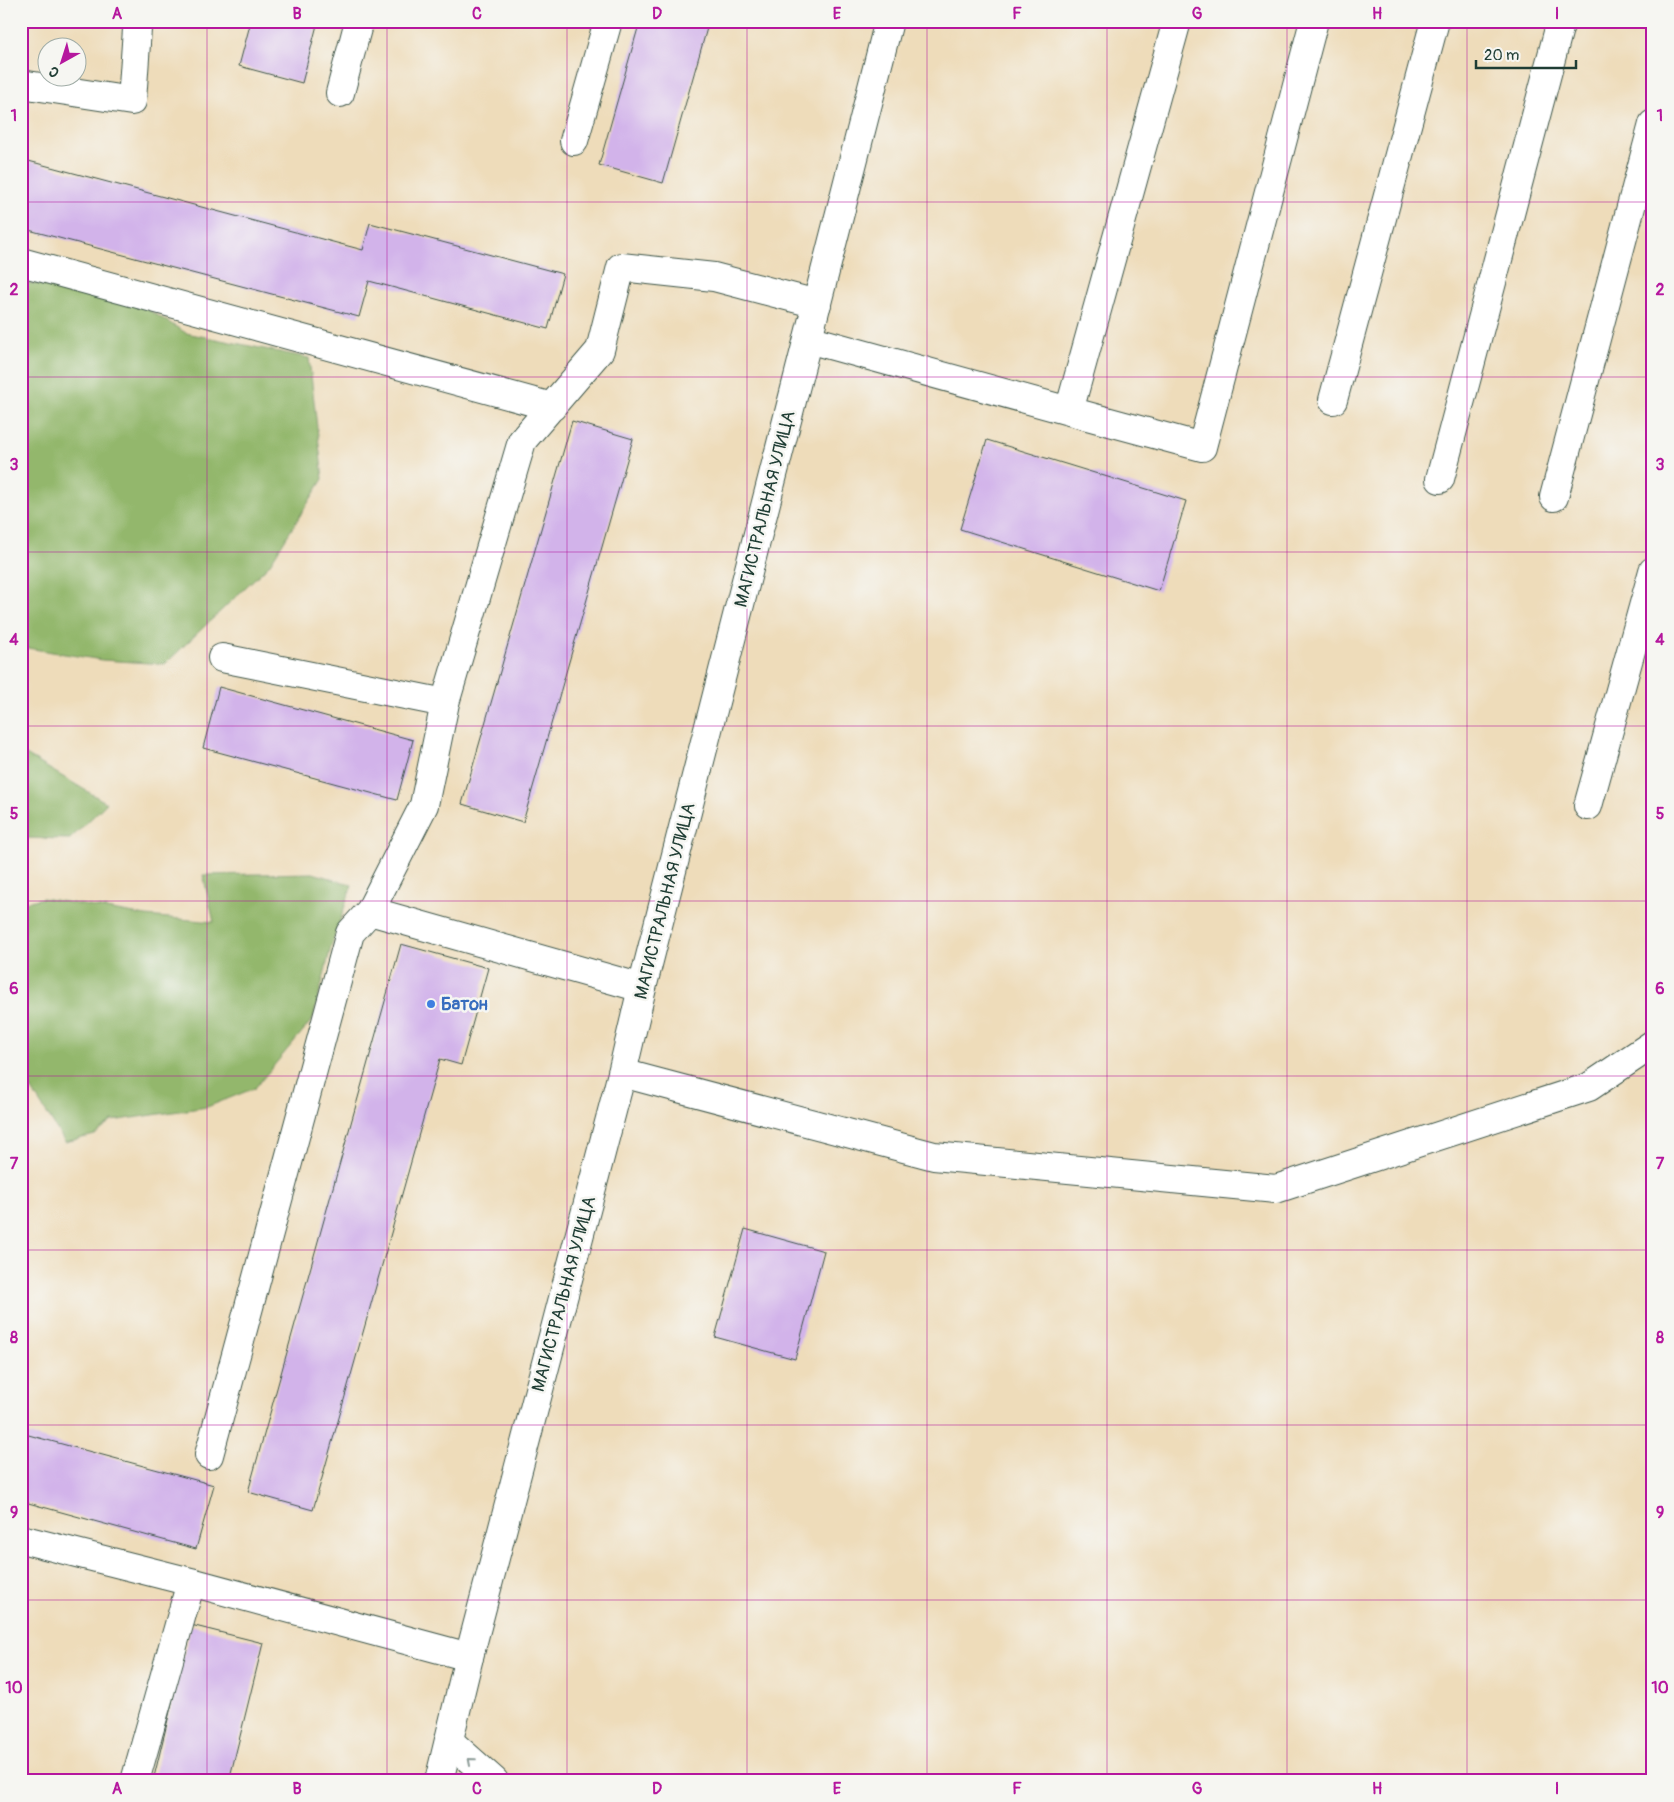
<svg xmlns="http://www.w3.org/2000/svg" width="1674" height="1802" viewBox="0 0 1674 1802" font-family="Pangolin,sans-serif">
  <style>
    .forest { fill: #93b76c; stroke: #597a50 }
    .building { fill: #d2b3ea }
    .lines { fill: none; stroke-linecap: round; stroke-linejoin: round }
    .minor-casing { stroke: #3e5548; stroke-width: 30 }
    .major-casing { stroke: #3e5548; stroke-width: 30 }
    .minor { stroke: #fff; stroke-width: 28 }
    .major { stroke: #fff; stroke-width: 28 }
    .oneway { stroke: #8f9e9a }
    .grid { fill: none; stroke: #b5179e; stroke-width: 1; stroke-opacity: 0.55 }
    .shop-dot { fill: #3f7fe0; stroke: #f6f6f2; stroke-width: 2 }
    .labels { text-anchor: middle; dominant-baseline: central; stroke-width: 5; stroke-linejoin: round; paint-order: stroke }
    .street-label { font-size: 18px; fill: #1f3d34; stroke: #f6f6f2 }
    .shop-label { font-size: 18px; font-weight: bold; fill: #366cbe; stroke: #f6f6f2; text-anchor: start }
    .neatline { fill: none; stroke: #b5179e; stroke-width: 2 }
    .grid-label { font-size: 16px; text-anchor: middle; font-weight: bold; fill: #b5179e }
  </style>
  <rect width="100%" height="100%" fill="#f6f6f2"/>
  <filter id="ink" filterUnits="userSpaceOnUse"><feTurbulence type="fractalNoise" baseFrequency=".02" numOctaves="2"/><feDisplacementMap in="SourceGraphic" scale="10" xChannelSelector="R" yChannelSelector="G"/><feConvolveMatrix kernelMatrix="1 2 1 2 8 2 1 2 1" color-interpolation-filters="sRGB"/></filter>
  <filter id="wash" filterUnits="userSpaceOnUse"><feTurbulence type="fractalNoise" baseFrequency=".0096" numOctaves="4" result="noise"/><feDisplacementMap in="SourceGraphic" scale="20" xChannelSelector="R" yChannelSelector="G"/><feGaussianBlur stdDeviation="1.12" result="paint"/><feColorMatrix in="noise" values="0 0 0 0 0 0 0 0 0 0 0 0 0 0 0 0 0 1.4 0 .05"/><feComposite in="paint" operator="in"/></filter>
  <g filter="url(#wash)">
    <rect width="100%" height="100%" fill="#eedcba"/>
    <path class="forest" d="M21 283 113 288 186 333 309 358 323 479 269 565 165 664 102 660 21 647Z
      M21 752 107 803 70 839 21 838Z
      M313 873 352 885 331 947 313 1019 255 1088 207 1107 112 1121 95 1135 65 1142 28 1084 21 1081V903L43 898 146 916 214 922 203 875Z"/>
    <g id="blocks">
      <path class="building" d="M92 21H117L116 28Z
        M251 21H318L302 83 239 66Z
        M640 21H709L663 183 599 165Z
        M21 159 363 250 370 223 563 274 548 329 369 281 359 317 21 228Z
        M572 421 633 439 523 822 462 804Z
        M987 440 1186 501 1159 591 960 529Z
        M219 687 413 740 397 800 203 748Z
        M401 944 488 968 461 1065 440 1059 313 1510 248 1492Z
        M745 1229 824 1251 795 1359 715 1337Z
        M21 1433 214 1485 196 1549 21 1501Z
        M191 1625 263 1643 229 1781H153Z"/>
    </g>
  </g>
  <g filter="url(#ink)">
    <use href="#blocks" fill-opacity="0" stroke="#3e5548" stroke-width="1"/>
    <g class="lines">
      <defs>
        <path id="minor" d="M21 84 132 101 137 29 139 21
          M340 93 359 21
          M574 141 608 21
          M21 262 552 407
          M808 339 1069 411 1177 21
          M1333 400 1435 21
          M1069 411 1202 447 1314 21
          M1440 479 1561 21
          M1554 497 1653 124
          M222 658 445 703
          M1588 806 1653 571
          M370 911 642 988
          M622 1073 934 1156 1276 1189 1589 1087 1653 1044
          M209 1455 350 933 370 911 424 805 445 703 522 441 600 350 621 267 714 277 817 304
          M21 1539 191 1582
          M449 1741 494 1781
          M135 1781 191 1582 469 1657"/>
        <path id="major" d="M439 1781 469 1657 622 1073 642 988 889 21"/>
      </defs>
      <use href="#minor" class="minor-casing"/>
      <use href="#major" class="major-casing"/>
      <use href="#minor" class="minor"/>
      <use href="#major" class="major"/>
    </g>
    <defs><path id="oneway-chevron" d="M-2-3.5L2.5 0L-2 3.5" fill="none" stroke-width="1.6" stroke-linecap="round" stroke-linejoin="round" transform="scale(1.25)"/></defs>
    <use class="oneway" href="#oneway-chevron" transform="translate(471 1761) rotate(-139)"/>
  </g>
  <path class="grid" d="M207 21V1781M387 21V1781M567 21V1781M747 21V1781M927 21V1781M1107 21V1781M1287 21V1781M1467 21V1781M21 202H1653M21 377H1653M21 552H1653M21 726H1653M21 901H1653M21 1076H1653M21 1250H1653M21 1425H1653M21 1600H1653"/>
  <circle class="shop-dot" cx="431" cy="1004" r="5"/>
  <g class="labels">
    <g class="street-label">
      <text transform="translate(765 509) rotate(-76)">МАГИСТРАЛЬНАЯ УЛИЦА</text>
      <text transform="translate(665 901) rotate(-76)">МАГИСТРАЛЬНАЯ УЛИЦА</text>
      <text transform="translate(564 1294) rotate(-75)">МАГИСТРАЛЬНАЯ УЛИЦА</text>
    </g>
    <g class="shop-label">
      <text x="441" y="1004">Батон</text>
    </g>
  </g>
  <rect width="1674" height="1802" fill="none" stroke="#f6f6f2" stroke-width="55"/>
  <g transform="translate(62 62) rotate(219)"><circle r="24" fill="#f6f6f2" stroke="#a0aca6"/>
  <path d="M0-4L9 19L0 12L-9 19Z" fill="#b5179e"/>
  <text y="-8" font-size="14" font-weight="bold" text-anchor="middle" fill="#1f3d34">С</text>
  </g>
  <path d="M1476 60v8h100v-8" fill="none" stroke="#1f3d34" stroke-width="2.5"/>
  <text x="1484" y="60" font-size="15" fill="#1f3d34" stroke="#f6f6f2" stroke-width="4" paint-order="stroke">20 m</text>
  <rect x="28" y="28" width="1618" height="1746" class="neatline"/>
  <g class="grid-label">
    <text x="117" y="19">A</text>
    <text x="297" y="19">B</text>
    <text x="477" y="19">C</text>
    <text x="657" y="19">D</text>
    <text x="837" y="19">E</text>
    <text x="1017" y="19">F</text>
    <text x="1197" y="19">G</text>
    <text x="1377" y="19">H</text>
    <text x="1557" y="19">I</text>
    <text x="14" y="121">1</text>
    <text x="1660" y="121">1</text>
    <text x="14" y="295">2</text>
    <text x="1660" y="295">2</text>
    <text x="14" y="470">3</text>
    <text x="1660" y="470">3</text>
    <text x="14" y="645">4</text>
    <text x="1660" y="645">4</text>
    <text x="14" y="819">5</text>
    <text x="1660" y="819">5</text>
    <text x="14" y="994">6</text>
    <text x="1660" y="994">6</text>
    <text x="14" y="1169">7</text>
    <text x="1660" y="1169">7</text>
    <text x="14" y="1343">8</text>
    <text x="1660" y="1343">8</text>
    <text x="14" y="1518">9</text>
    <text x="1660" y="1518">9</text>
    <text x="14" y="1693">10</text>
    <text x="1660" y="1693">10</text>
    <text x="117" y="1794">A</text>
    <text x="297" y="1794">B</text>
    <text x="477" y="1794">C</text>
    <text x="657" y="1794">D</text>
    <text x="837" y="1794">E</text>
    <text x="1017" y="1794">F</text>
    <text x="1197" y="1794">G</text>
    <text x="1377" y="1794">H</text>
    <text x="1557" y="1794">I</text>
  </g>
</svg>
